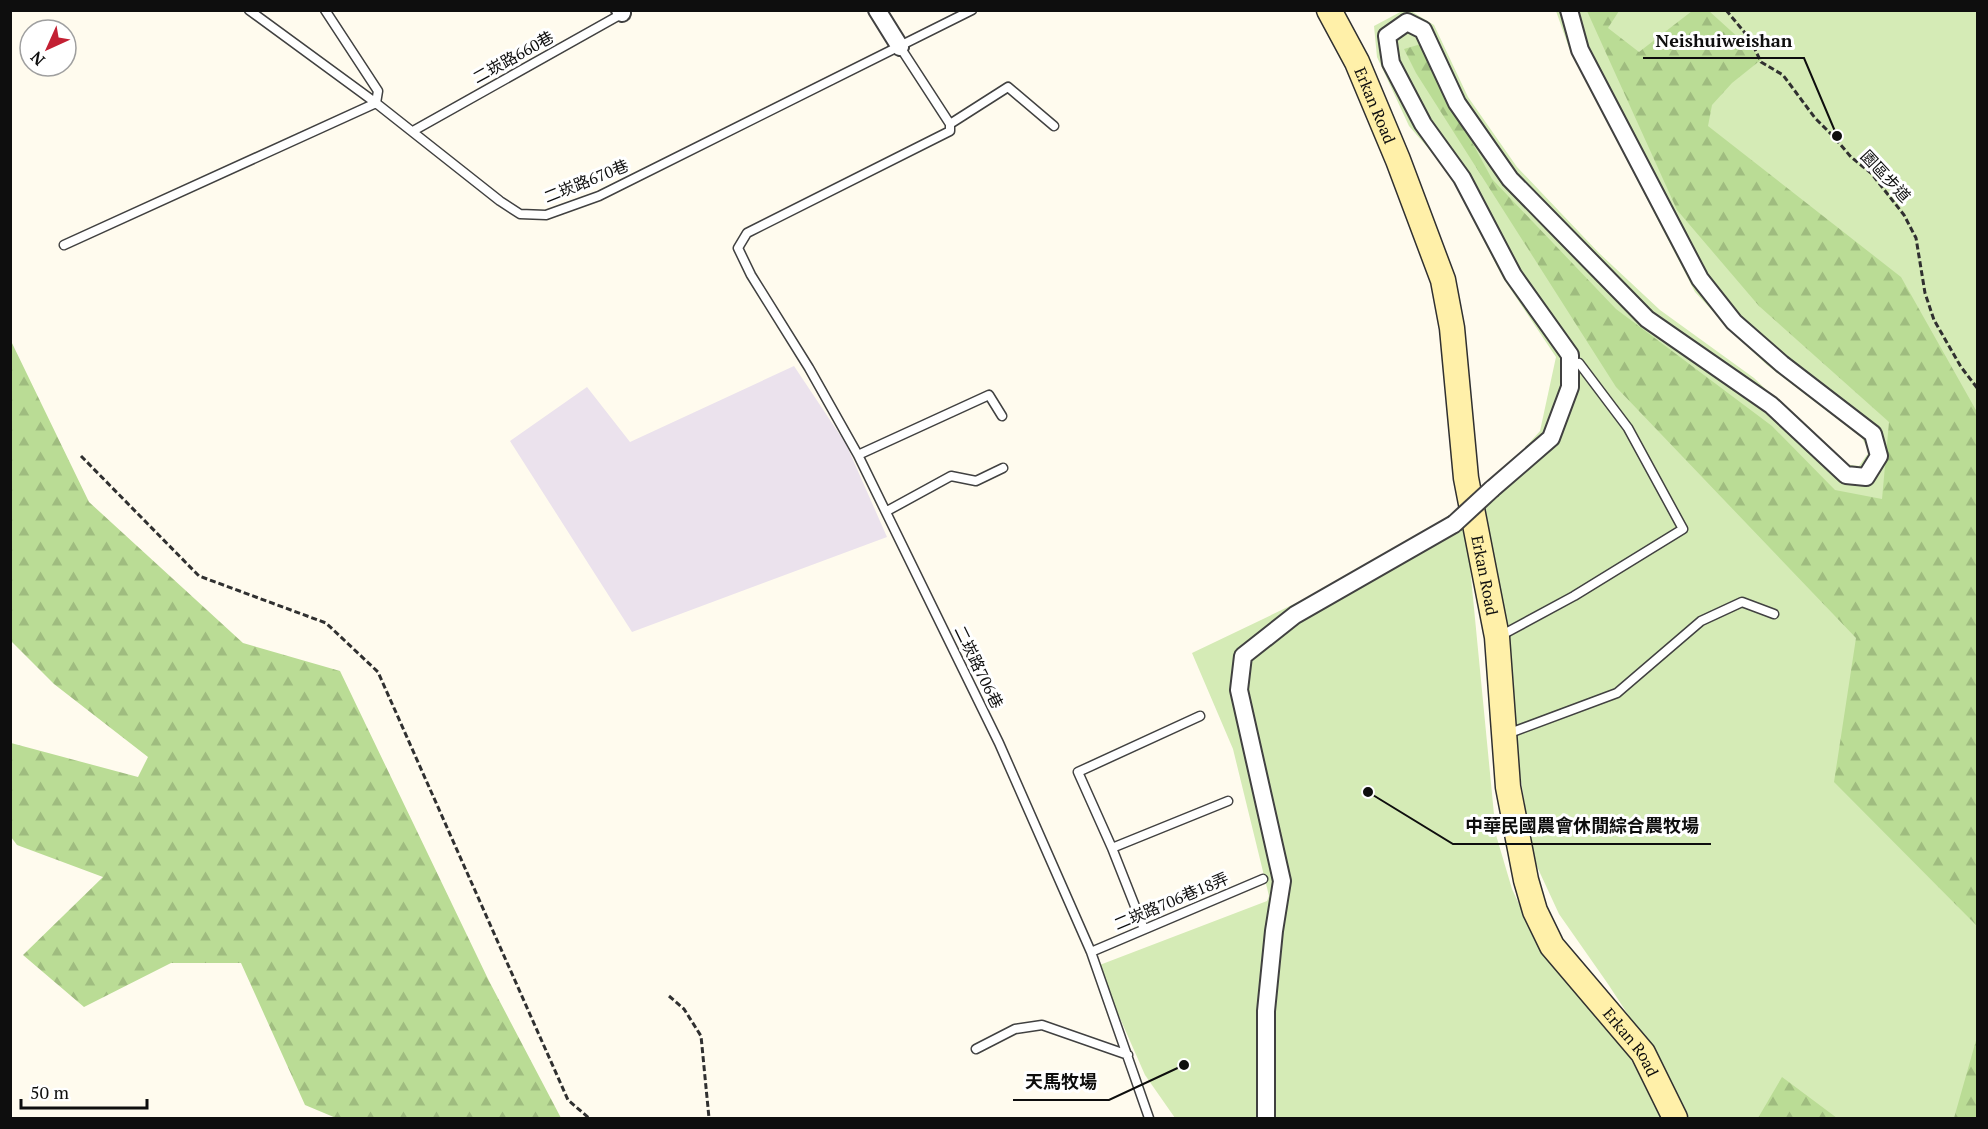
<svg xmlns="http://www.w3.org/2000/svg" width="1988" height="1129" viewBox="0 0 1988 1129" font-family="'PT Serif','Noto Sans TC',serif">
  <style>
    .industrial { fill: #ebe2ed }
    .grass { fill: #d5ebb6 }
    .forest { fill: url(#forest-firs) }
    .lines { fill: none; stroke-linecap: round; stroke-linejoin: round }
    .lane-casing { stroke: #414141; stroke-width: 11 }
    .street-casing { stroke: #414141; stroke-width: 20 }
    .secondary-casing { stroke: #303030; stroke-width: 27 }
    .path { stroke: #303030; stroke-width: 3; stroke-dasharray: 6 3; stroke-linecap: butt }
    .lane { stroke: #fff; stroke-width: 8 }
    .street { stroke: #fff; stroke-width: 16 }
    .secondary { stroke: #fff0a9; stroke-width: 24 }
    .street-bridge-casing { stroke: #414141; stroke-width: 20; stroke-linecap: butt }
    .street-bridge { stroke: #fff; stroke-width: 16 }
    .labels { text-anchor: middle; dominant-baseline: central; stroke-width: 6; stroke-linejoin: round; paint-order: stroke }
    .street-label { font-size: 16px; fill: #0e0e0e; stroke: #fff }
    .leader { fill: none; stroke: #0e0e0e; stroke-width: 2 }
    .callout-dot { fill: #0e0e0e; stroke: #fff; stroke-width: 2 }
    .callout-label { font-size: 18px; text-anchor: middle; font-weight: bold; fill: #0e0e0e; stroke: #fff; stroke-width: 6; stroke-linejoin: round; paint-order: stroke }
  </style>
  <defs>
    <pattern id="forest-firs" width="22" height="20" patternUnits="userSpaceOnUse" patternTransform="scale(1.5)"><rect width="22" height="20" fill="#badc95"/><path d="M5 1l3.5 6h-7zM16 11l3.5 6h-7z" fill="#9fbc7f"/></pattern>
  </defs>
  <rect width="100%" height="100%" fill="#fffbee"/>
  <path class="industrial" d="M794 366 846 444 887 537 632 632 510 441 587 387 630 442Z"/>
  <path class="grass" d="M1404 10 1411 11 1434 25 1468 97 1517 167 1599 253 1660 310 1754 378 1844 464 1859 466 1869 452 1862 438 1767 365 1734 334 1695 292 1569 48 1556 11H1977V1118H1689L1657 1059 1608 984 1559 914 1534 860 1514 739 1510 668 1492 543 1470 567 1496 835 1512 889 1537 943 1588 1003 1630 1058 1664 1118H1175L1145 1075 1097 966 1267 901 1269 896 1233 749 1192 653 1315 594 1460 511 1493 484 1540 431 1556 357 1503 278 1448 171 1409 126 1377 57 1374 26Z"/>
  <path class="forest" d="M1587 11H1619L1608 28 1639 52 1692 11H1709L1762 59 1732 83 1712 105 1708 126 1901 277 1977 412V926L1834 782 1856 638 1616 387 1416 73 1404 49 1421 44 1435 74 1492 179 1616 309 1772 426 1835 490 1882 499 1889 422 1759 306 1677 210Z
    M10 339 89 502 243 643 340 671 489 981 561 1118H336L305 1105 241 963H171L84 1007 23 955 103 877 17 845 11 837V743L138 777 148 757 54 684 11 641Z
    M1977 1037V1118H1954Z
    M1782 1077 1837 1118H1758Z"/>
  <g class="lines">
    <defs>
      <path id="lane" d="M249 10 376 103 500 201 520 214 546 215 599 196 972 10
        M900 47 950 124V131L747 233 738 248 751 275 809 368 858 455 999 743 1091 952 1149 1118
        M950 124 1008 87 1054 126
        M413 131 625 12
        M64 245 376 103 378 91 325 10
        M858 455 989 395 1002 416
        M887 511 951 476 976 481 1003 468
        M1500 636 1574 596 1683 529 1628 428 1579 363
        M1507 734 1617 693 1701 621 1742 602 1774 614
        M1112 848 1228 801
        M1144 929 1112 848 1078 772 1200 716
        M1091 952 1263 879
        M976 1049 1015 1029 1042 1025 1128 1055"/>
      <path id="street" d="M620 10 622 13
        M877 10 900 47
        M1492 489 1551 438 1570 387V355L1513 275 1462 178 1423 124 1391 63 1387 36 1407 22 1423 30 1457 103 1510 179 1647 319 1771 405 1846 475 1866 477 1879 456 1873 434 1782 364 1734 322 1700 279 1580 50 1569 10
        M1266 1118V1011L1274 931 1282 881 1239 690 1243 656 1295 615 1454 524"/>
      <g id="secondary">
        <path id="s1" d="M1329 10 1357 62 1398 160 1443 280 1452 328 1466 478 1497 637 1508 787 1526 880 1535 911 1552 946 1643 1053 1675 1118"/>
      </g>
    </defs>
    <use href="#lane" class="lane-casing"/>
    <use href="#street" class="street-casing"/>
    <use href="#secondary" class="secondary-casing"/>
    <path class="path" d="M1726 10 1750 39 1761 62 1783 75 1815 118 1834 137 1851 157 1871 173 1904 215 1916 238 1925 293 1934 320 1961 367 1978 389
      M81 456 199 576 326 623 378 672 568 1100 589 1118
      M669 996 684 1009 701 1036 709 1118"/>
    <use href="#lane" class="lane"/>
    <use href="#street" class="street"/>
    <use href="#secondary" class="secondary"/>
    <defs>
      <path id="street-bridge" d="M1454 524 1492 489"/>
    </defs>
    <use href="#street-bridge" class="street-bridge-casing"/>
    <use href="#street-bridge" class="street-bridge"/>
  </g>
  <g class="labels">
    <g class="street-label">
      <text transform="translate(513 57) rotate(-29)">二崁路660巷</text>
      <text stroke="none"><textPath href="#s1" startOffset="106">Erkan Road</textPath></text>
      <text transform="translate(1886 176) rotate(47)">園區步道</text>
      <text transform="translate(586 181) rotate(-22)">二崁路670巷</text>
      <text stroke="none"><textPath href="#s1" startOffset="592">Erkan Road</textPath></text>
      <text transform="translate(979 667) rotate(64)">二崁路706巷</text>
      <text transform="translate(1171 901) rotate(-23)">二崁路706巷18弄</text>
      <text stroke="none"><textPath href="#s1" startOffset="1096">Erkan Road</textPath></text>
    </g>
  </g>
  <path class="leader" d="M1837 136L1804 58H1643M1368 792L1453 844H1711M1184 1065L1109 1100H1013"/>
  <g class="callout-dot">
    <circle cx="1837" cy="136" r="6"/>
    <circle cx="1368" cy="792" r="6"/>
    <circle cx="1184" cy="1065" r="6"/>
  </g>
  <g class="callout-label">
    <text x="1724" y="47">Neishuiweishan</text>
    <text x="1582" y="832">中華民國農會休閒綜合農牧場</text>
    <text x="1061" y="1088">天馬牧場</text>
  </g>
  <rect width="1988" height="1129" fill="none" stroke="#0e0e0e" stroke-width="24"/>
  <g transform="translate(48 48) rotate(225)"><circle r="28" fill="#ffffff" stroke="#9f9f9f" stroke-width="1.5"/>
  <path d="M0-4.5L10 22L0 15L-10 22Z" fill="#c32033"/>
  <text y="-9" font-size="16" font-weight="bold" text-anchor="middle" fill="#0e0e0e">N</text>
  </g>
  <path d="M21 1099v9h126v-9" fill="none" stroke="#0e0e0e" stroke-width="3"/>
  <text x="30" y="1099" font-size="18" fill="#0e0e0e" stroke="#ffffff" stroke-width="4.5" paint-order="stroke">50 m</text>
</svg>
